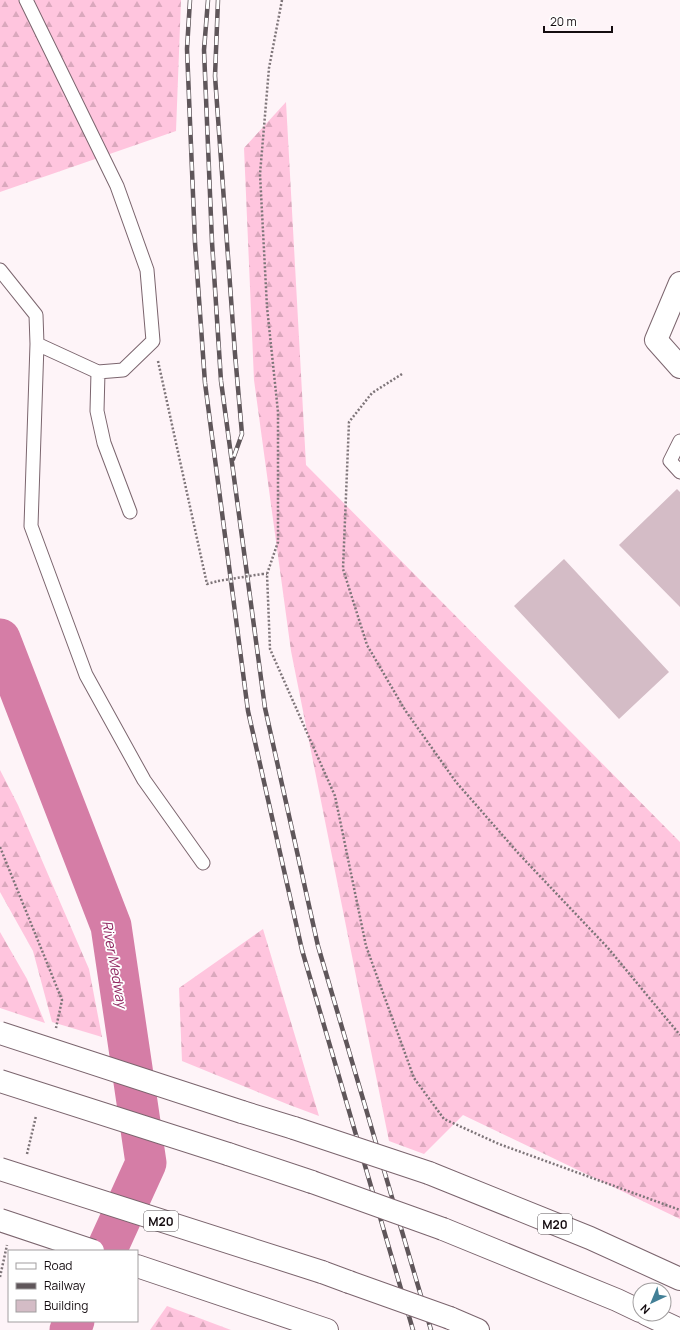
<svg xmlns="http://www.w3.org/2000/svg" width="680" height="1330" viewBox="0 0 680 1330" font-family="Manrope,sans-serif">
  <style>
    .forest { fill: url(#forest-firs) }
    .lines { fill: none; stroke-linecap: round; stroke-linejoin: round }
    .river { stroke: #d57da6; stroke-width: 41 }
    .building { fill: #d4bcc6 }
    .service-casing { stroke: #7b656e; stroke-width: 15 }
    .minor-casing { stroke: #7b656e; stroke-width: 24 }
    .motorway-casing { stroke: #7b656e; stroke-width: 24 }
    .path { stroke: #7e7579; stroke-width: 2.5; stroke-dasharray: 2 2; stroke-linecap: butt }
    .service { stroke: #fff; stroke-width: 13 }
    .minor { stroke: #fff; stroke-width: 22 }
    .motorway { stroke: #fff; stroke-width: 22 }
    .rail-casing { stroke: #5f565a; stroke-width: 4.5 }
    .rail { stroke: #fff; stroke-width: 3; stroke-dasharray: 9; stroke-linecap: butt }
    .motorway-bridge-casing { stroke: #7b656e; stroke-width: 24; stroke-linecap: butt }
    .path-bridge { stroke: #7e7579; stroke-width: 2.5; stroke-dasharray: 2 2; stroke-linecap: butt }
    .motorway-bridge { stroke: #fff; stroke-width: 22 }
    .labels { text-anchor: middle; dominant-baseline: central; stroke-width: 3.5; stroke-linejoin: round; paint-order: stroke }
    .shield { fill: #fff; stroke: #5a5558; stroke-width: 1 }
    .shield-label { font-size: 12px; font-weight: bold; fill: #140c10 }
    .water-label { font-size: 14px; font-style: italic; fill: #902861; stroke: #fff }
  </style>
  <defs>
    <pattern id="forest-firs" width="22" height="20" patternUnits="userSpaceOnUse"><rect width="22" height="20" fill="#ffc5de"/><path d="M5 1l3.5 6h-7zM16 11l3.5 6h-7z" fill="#daa8bd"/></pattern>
  </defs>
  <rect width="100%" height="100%" fill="#fef4f8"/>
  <path class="forest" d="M0 0H181L176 131 0 192Z
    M286 102 306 465 680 842V1219L463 1115 424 1154 389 1141 291 651 254 380 244 148Z
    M0 770 18 805 89 969 102 1037 52 1022 33 951 0 892Z
    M263 929 319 1116 287 1104 182 1061 179 988Z
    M0 932 27 979 45 1023 0 1008Z
    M167 1306 231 1330H150Z"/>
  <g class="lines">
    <path class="river" d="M0 639 111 926 146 1163 106 1251
      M70 1330 74 1321"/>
  </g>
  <path class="building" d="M677 489 680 492V607L619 545Z
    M564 559 669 672 619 719 514 606Z"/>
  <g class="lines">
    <defs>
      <path id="service" d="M26 0 117 186 147 270 153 341 123 370 98 372 37 344
        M0 270 36 315 37 344 31 526 86 675 144 780 203 863
        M98 372 97 411 104 443 130 512
        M680 441 670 461 680 472"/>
      <path id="minor" d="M680 283 656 340 680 367"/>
      <path id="motorway" d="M242 1112 294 1128
        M228 1154 312 1182
        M429 1173 590 1238 680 1279
        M443 1229 617 1300 640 1311
        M137 1266 327 1330
        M322 1272 349 1282
        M646 1314 680 1330
        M450 1318 478 1330"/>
    </defs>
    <use href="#service" class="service-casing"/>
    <use href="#minor" class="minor-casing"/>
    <use href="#motorway" class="motorway-casing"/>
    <path class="path" d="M282 0 269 68 260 174 267 307 278 412V542L267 574 270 649 335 796 366 946 414 1078 444 1119 499 1144 680 1210
      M158 361 207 584 218 581
      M402 374 372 393 349 422 343 569 367 645 405 710 456 782 519 854 608 948 680 1035
      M262 574H267
      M0 847 62 1000 56 1028
      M27 1154 36 1116
      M0 1277 7 1245"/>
    <use href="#service" class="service"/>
    <use href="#minor" class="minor"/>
    <use href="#motorway" class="motorway"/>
    <defs>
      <path id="rail" d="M190 0 187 49 195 243 205 383 248 711 302 950 413 1330
        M208 0 204 50 212 242 221 381 265 708 318 946 431 1330
        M218 0 215 76 235 354 242 434 233 459"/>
    </defs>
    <use href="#rail" class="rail-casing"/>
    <use href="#rail" class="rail"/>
    <defs>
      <path id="motorway-bridge" d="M0 1033 242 1112
        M0 1081 228 1154
        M294 1128 429 1173
        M0 1169 322 1272
        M312 1182 443 1229
        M0 1220 93 1251
        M349 1282 450 1318"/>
    </defs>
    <use href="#motorway-bridge" class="motorway-bridge-casing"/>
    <path class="path-bridge" d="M218 581 262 574"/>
    <use href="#motorway-bridge" class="motorway-bridge"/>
  </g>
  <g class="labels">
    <g class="shield">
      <rect x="144" y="1211" width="34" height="20" rx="3"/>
      <rect x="538" y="1214" width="34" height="20" rx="3"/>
    </g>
    <g class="shield-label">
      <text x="161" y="1221">M20</text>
      <text x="555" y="1224">M20</text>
    </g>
    <g class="water-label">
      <text transform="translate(115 964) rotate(80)">River Medway</text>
    </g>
  </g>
  <rect x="8" y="1250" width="130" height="72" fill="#ffffff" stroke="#a19e9f"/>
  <rect x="16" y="1263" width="20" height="6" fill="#ffffff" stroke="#a19e9f"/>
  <text x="44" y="1270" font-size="12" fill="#140c10">Road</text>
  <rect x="16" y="1283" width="20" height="6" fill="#5f565a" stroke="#a19e9f"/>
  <text x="44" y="1290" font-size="12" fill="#140c10">Railway</text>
  <rect x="16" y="1300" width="20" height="12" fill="#d4bcc6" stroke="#a19e9f"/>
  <text x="44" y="1310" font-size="12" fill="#140c10">Building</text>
  <g transform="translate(652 1302) rotate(224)"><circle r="19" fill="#ffffff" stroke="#a19e9f"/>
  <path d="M0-3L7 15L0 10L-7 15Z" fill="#427f96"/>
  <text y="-6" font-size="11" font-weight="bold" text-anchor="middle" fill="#140c10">N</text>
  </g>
  <path d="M544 26v6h68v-6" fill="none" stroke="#140c10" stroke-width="2"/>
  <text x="550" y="26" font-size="12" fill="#140c10" stroke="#ffffff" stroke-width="3" paint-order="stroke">20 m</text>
</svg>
